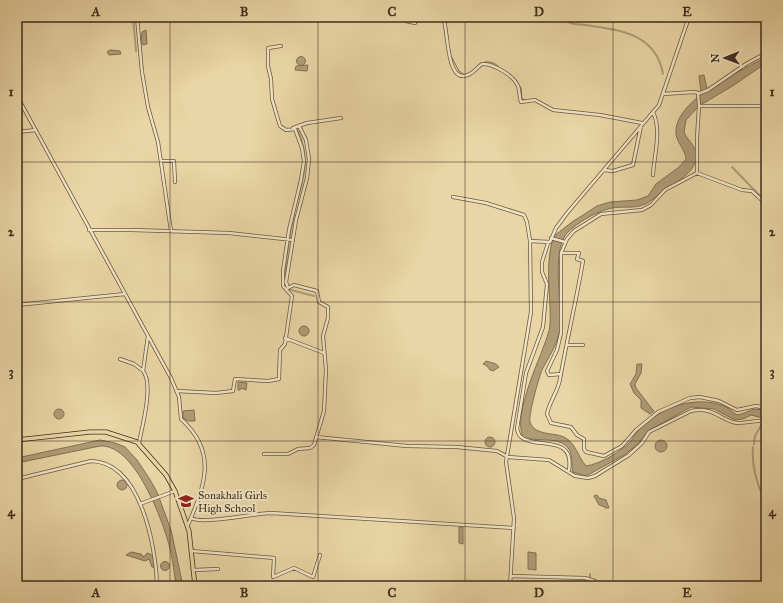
<svg xmlns="http://www.w3.org/2000/svg" width="783" height="603" viewBox="0 0 783 603" font-family="'IM FELL Great Primer',serif">
  <style>
    .water { fill: #af9c77; stroke: #827053 }
    .lines { fill: none; stroke-linecap: round; stroke-linejoin: round }
    .stream { stroke: #827053; stroke-width: 1 }
    .canal { stroke: #af9c77; stroke-width: 2 }
    .minor-casing { stroke: #6a573f; stroke-width: 4 }
    .major-casing { stroke: #3f2d1d; stroke-width: 5 }
    .minor { stroke: #f1e4c4; stroke-width: 2.5 }
    .major { stroke: #e9d5a5; stroke-width: 3.5 }
    .grid { fill: none; stroke: #3f2d1d; stroke-width: 1; stroke-opacity: 0.55 }
    .labels { text-anchor: middle; dominant-baseline: central; stroke-width: 4; stroke-linejoin: round; paint-order: stroke }
    .poi-label { font-size: 11px; fill: #3f2d1d; stroke: #f1e4c4; text-anchor: start }
    .neatline { fill: none; stroke: #3f2d1d; stroke-width: 1.5 }
    .grid-label { font-size: 13px; text-anchor: middle; font-weight: bold; fill: #3f2d1d }
  </style>
  <rect width="100%" height="100%" fill="#e9d5a5"/>
  <filter id="stains"><feTurbulence type="fractalNoise" baseFrequency=".005" numOctaves="4"/><feColorMatrix values="0 0 0 0 .2 0 0 0 0 .09 0 0 0 0 .02 0 0 0 .5 -.17"/></filter>
  <radialGradient id="worn" r=".72"><stop offset=".6" stop-color="#630" stop-opacity="0"/><stop offset="1" stop-color="#630" stop-opacity=".3"/></radialGradient>
  <path class="water" d="M146 30 147 44 143 45 141 43 142 32Z
    M110 50 120 51 121 54 109 55 107 52Z
    M296.5 61a4.5 4.5 0 1 1 9 0a4.5 4.5 0 1 1-9 0Z
    M766 57V63L734 85 699 106 686 120 684 132C687 140 695 145 696 153 698 173 675 182 662 192 656 196 652 201 645 204 634 209 623 206 612 208 597 211 578 222 567 233 550 252 564 309 559 334 556 347 548 358 542 370 539 377 528 416 530 422 535 436 553 432 564 437 576 443 578 457 586 466 600 464 621 452 631 441 634 437 636 432 640 429 660 407 696 395 724 406 729 408 732 412 737 415 750 413 750 406 766 411V419L751 415 743 419 735 420 714 409 691 407 648 431 637 445 624 455 586 476 573 472C571 467 573 460 571 454 566 435 540 442 526 438L523 437C512 413 542 356 549 331 551 323 550 315 550 306 549 284 546 257 554 236L572 222 597 206 610 202 637 200 648 196 656 184 679 167 686 159C685 149 677 143 676 134 673 100 741 71 766 57Z
    M308 65 307 71 295 70 296 66Z
    M704 75 707 89 701 92 699 76Z
    M299 331a5 5 0 1 1 10 0a5 5 0 1 1-10 0Z
    M486 361 496 364 499 367 493 371 490 370 487 366 483 364Z
    M637 364H642L641 373 635 384 636 388 653 410 654 411 650 414 641 408V400L634 393 630 384 636 374Z
    M238 382 247 383 246 390 241 388 240 390H238Z
    M54 414a5 5 0 1 1 10 0a5 5 0 1 1-10 0Z
    M194 410 195 421H188L183 418V411Z
    M485 442a5 5 0 1 1 10 0a5 5 0 1 1-10 0Z
    M655 446a6 6 0 1 1 12 0a6 6 0 1 1-12 0Z
    M100 440 115 443 125 447 137 460 149 478 157 492 171 530 183 586H176C174 570 172 553 167 538 159 512 133 444 100 446L17 463V458Z
    M117 485a5 5 0 1 1 10 0a5 5 0 1 1-10 0Z
    M597 495 599 498 606 500 609 508H605V507L599 505 594 496Z
    M459 527H463V544L459 543Z
    M131 552 141 554 144 557 147 553C154 554 155 560 154 567H152L149 559 145 561 126 555Z
    M528 552 536 553V570L528 569Z
    M160.5 566a4.5 4.5 0 1 1 9 0a4.5 4.5 0 1 1-9 0Z"/>
  <g class="lines">
    <path class="stream" d="M445 20 448 37
      M450 54 459 71 465 75
      M482 63C489 60 496 63 500 68
      M514 78 521 88 522 99 525 100"/>
    <path class="canal" d="M133 17 136 51
      M563 17C568 25 576 24 585 25 619 30 656 33 663 74
      M732 167 766 202
      M298 198C305 172 309 157 298 131
      M294 214C291 230 281 276 287 289L314 296
      M754 444 755 436 763 422
      M753 447C751 467 758 487 766 504
      M590 574V586"/>
    <defs>
      <path id="minor" d="M120 17 137 20
        M137 17 142 72 148 107 158 142 171 231
        M404 17 406 21 415 23 417 17
        M443 17C448 27 446 78 464 76 473 75 476 68 482 64 493 63 514 76 518 86 520 91 519 97 521 102L535 100 553 110 600 115 642 123
        M416 21 432 17
        M663 94 694 92 699 93
        M17 96 171 378 179 397 181 419C218 452 205 485 188 525
        M699 106H766
        M293 128 307 123 341 118
        M17 132 36 130
        M161 161H174L175 182
        M604 170 613 171 633 165 641 126
        M697 173 742 190 752 191 766 204
        M653 175C654 155 662 131 653 112
        M453 197 486 203 524 215 527 222 530 241
        M89 230H132L229 233 293 240
        M551 238 565 242
        M548 243 542 262V272L547 284 543 327 526 373 517 429 519 435C533 451 575 432 569 470
        M561 253H579L577 259 583 261C576 301 567 340 560 379 558 392 549 402 547 414L551 423 571 427 577 435 584 439V449L586 452 604 456 622 446 636 430 658 412 690 398 700 397 719 401 737 410 756 406 766 408
        M17 305 125 294
        M285 338 324 353
        M567 345H583
        M120 359 134 364 142 370
        M561 374 549 375 547 371 557 350 561 333V253L567 239 574 231 601 214 642 210 651 205 665 190 697 173V138L699 106 698 94 708 90 746 64 766 53
        M177 391 216 393 233 391 235 379 268 381 279 379 280 350 285 344 292 296 283 286V271L289 230 301 180 304 161 302 148 295 129 286 130 280 126 272 99 271 79 268 66V48L281 46
        M316 437 407 446 457 447 497 451 508 457 549 460 575 476 588 478 595 476 629 455 642 443 649 432 691 411C715 406 722 422 738 423 748 423 756 420 766 421
        M139 443C142 427 154 384 143 371L148 336
        M264 454H288L298 449 310 448 314 445 324 411 326 370 323 336 328 318V307L319 302 317 291 294 285 288 288 286 282 296 220 307 178 309 159 306 140 299 126
        M17 479 91 461C141 462 156 547 157 586
        M17 503 20 499 17 479
        M140 504 175 491
        M191 518C204 525 254 513 271 513L514 528
        M192 551 274 558 273 577 294 568 313 577 320 555
        M194 570 218 569
        M511 576 585 578 595 581 598 586
        M51 586H61
        M510 586 514 518 506 462 531 312 530 241 550 242 556 228 568 212 659 105 689 17"/>
      <path id="major" d="M17 440 90 432H106L137 442 166 475 175 491 189 531 195 586"/>
    </defs>
    <use href="#minor" class="minor-casing"/>
    <use href="#major" class="major-casing"/>
    <use href="#minor" class="minor"/>
    <use href="#major" class="major"/>
  </g>
  <path class="grid" d="M170 17V586M318 17V586M465 17V586M613 17V586M17 162H766M17 302H766M17 441H766"/>
  <defs>
    <symbol id="university-bare" viewBox="-9 -9 18 18"><path d="M0-5L7-2L0 1L-7-2ZM-4 1L0 2.5L4 1V4Q0 6-4 4Z" fill="#8f2418" stroke="#f1e4c4" stroke-width="2.5" paint-order="stroke"/></symbol>
  </defs>
  <g fill-rule="evenodd">
    <use href="#university-bare" x="175" y="490" width="22" height="22"/>
  </g>
  <g class="labels">
    <g class="poi-label">
      <text x="198" y="495">Sonakhali Girls<tspan x="198" dy="13">High School</tspan></text>
    </g>
  </g>
  <rect width="783" height="603" fill="none" stroke="#e9d5a5" stroke-width="44"/>
  <g transform="translate(725 58) rotate(269)" stroke="#f1e4c4" stroke-width="3" paint-order="stroke">
  <path d="M0-3L7 15L0 10L-7 15Z" fill="#3f2d1d"/>
  <text y="-6" font-size="11" font-weight="bold" text-anchor="middle" fill="#3f2d1d">N</text>
  </g>
  <rect x="22" y="22" width="739" height="559" class="neatline"/>
  <g class="grid-label">
    <text x="96" y="16">A</text>
    <text x="244" y="16">B</text>
    <text x="392" y="16">C</text>
    <text x="539" y="16">D</text>
    <text x="687" y="16">E</text>
    <text x="11" y="96">1</text>
    <text x="772" y="96">1</text>
    <text x="11" y="236">2</text>
    <text x="772" y="236">2</text>
    <text x="11" y="376">3</text>
    <text x="772" y="376">3</text>
    <text x="11" y="516">4</text>
    <text x="772" y="516">4</text>
    <text x="96" y="597">A</text>
    <text x="244" y="597">B</text>
    <text x="392" y="597">C</text>
    <text x="539" y="597">D</text>
    <text x="687" y="597">E</text>
  </g>
  <rect width="100%" height="100%" filter="url(#stains)"/>
  <rect width="100%" height="100%" fill="url(#worn)"/>
</svg>
